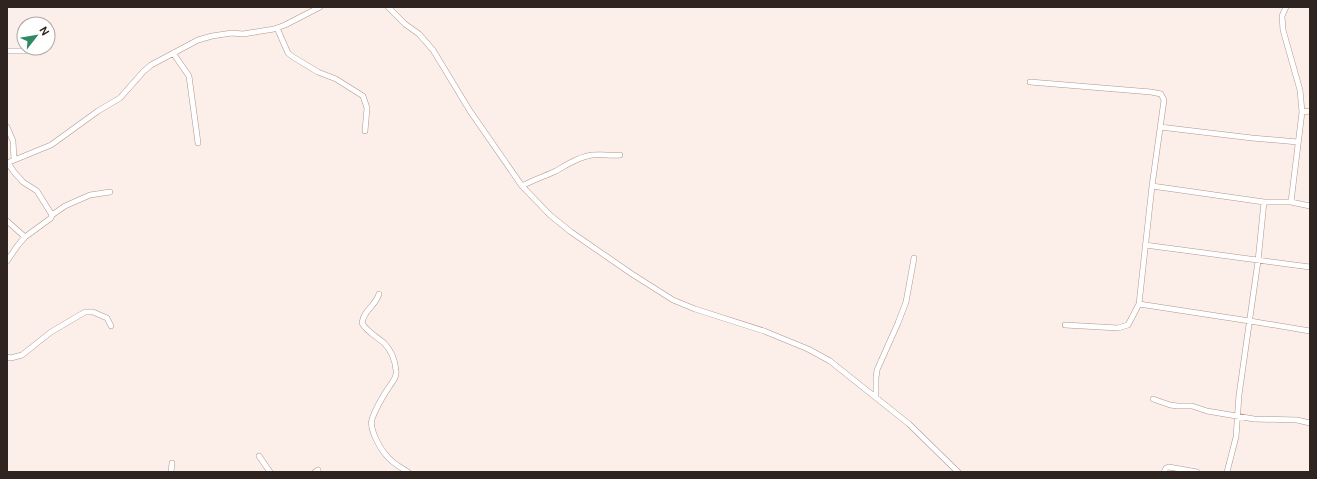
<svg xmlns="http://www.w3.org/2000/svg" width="1317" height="479" viewBox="0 0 1317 479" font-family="'DM Sans',sans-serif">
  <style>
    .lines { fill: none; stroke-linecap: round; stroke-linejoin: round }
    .street-casing { stroke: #b3958b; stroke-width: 6 }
    .street { stroke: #fff; stroke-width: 5 }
  </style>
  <rect width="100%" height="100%" fill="#fcefea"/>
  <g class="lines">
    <defs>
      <path id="street" d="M388 7 405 24 419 34 433 50 470 111 522 186 550 215 571 232 632 274 673 300 695 309 764 331 808 349 830 361 909 424 958 472
        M1286 7 1282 16 1283 30 1300 90 1302 112 1291 202
        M277 28 288 53 293 57 318 72 336 79 363 96 367 108 365 131
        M7 51H29
        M173 53 189 76 198 143
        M1030 82 1151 92 1161 94 1164 100 1152 186 1139 304 1250 321 1310 331
        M1302 112 1310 111
        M7 127 13 141 14 159
        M1160 127 1252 138 1298 142
        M7 163 51 145 98 111 120 98 143 72 151 65 198 40 212 36 232 33 243 34 274 29 285 25 320 7
        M522 186C533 180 545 176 556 171 566 165 575 159 587 156 597 153 609 156 620 155
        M1152 186 1264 202
        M52 215 65 206 90 195 110 192
        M7 221 25 237
        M1145 245 1310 267
        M7 261 18 245 25 237 51 218 52 215 37 191 23 182 14 172 8 163
        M379 294C375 307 364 309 362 323 367 332 376 336 384 343 391 350 395 361 396 370 397 377 393 381 389 387 383 396 376 408 372 419 369 429 380 448 386 455 392 463 400 467 408 472
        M1065 325 1118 328 1128 325 1139 304
        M7 357 11 358 22 355 51 332 85 312H93L107 318 111 326
        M876 397V378L877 370 898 323 906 302 914 258
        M1153 399 1170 405 1178 406H1192L1207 411 1254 419 1297 420 1310 423
        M259 456 270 472
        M171 472 172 463
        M315 472 318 470
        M1164 472 1166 468 1169 467 1197 472
        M1227 472 1236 437 1239 395 1258 261 1264 202H1291L1310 206"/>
    </defs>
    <use href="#street" class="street-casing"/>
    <use href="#street" class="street"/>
  </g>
  <rect width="1317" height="479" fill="none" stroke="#2f2420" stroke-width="16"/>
  <g transform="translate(36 36) rotate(59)"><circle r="19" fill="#ffffff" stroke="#aca7a6"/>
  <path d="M0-3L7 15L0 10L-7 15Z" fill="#2c8b63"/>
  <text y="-6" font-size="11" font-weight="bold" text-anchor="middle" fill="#2f2420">N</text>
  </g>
</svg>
